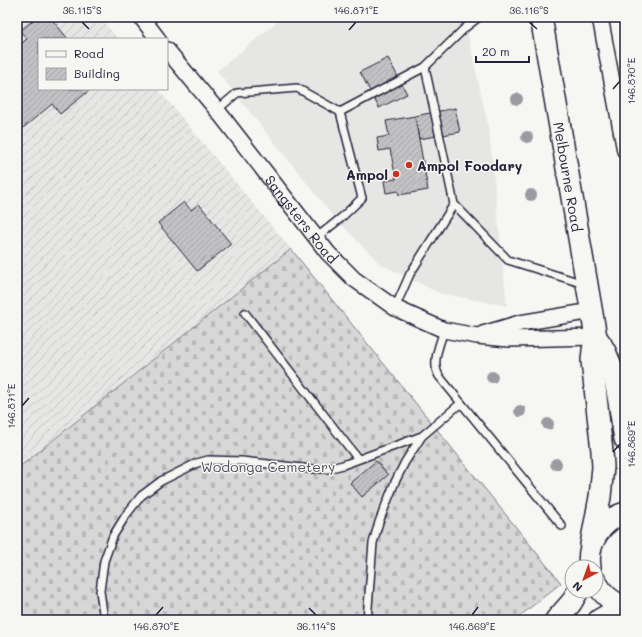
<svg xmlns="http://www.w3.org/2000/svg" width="642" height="637" viewBox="0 0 642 637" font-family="Mali,sans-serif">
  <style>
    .built { fill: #e6e6e4 }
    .industrial { fill: url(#industrial-furrows) }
    .cemetery { fill: url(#cemetery-stones); stroke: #7c7c89 }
    .building { fill: url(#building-hatch); stroke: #22223b }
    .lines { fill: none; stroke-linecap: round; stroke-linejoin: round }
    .lane-casing { stroke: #22223b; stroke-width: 10 }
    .street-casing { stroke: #22223b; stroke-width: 18 }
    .secondary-casing { stroke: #22223b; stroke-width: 24 }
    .lane { stroke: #f6f6f2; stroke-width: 7 }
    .street { stroke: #f6f6f2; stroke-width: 15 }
    .secondary { stroke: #f6f6f2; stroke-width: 21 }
    .tree { fill: #9a9aa3 }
    .ticks { fill: none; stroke: #22223b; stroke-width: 1.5 }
    .poi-dot { fill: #c8321e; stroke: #f6f6f2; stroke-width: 1.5 }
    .labels { text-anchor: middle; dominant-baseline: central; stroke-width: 3; stroke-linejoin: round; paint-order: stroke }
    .poi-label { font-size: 14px; font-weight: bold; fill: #22223b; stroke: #f6f6f2; text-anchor: start }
    .street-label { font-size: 14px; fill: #22223b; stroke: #f6f6f2 }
    .park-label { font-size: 14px; fill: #4f4f62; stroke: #f6f6f2 }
    .neatline { fill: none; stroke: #22223b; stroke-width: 1.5 }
    .ticks-label { font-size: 10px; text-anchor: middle; fill: #22223b }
  </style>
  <defs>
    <pattern id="industrial-furrows" width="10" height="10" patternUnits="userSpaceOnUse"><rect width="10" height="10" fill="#e6e6e4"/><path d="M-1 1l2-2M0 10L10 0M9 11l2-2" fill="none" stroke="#c5c5c4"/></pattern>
    <pattern id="cemetery-stones" width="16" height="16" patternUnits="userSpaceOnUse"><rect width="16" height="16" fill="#d7d7d7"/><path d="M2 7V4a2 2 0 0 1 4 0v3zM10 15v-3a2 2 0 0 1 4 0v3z" fill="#b8b8b9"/></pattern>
    <pattern id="building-hatch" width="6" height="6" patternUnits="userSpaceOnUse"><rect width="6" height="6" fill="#c2c2c4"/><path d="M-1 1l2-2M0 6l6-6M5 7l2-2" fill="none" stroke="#a6a6a9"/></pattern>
  </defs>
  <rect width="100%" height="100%" fill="#f6f6f2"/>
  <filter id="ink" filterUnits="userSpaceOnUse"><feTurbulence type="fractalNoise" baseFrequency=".025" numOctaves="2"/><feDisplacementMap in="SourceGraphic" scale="8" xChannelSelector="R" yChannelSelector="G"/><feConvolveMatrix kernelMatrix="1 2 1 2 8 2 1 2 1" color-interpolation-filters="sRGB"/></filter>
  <g filter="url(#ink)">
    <path class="built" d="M283 17H464L489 130 507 306 439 293 380 264 334 217 217 71Z"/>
    <path class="industrial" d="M17 17H100L118 39H39V89H158L291 249 17 469Z"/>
    <path class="cemetery" d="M291 249 561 583 515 620H17V469Z"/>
    <path class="building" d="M37 17H50L68 39H39V89H91L60 114 52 104 17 133V44L18 46 27 39 20 31Z
      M388 58 407 94 379 108 360 72Z
      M455 108 460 132 419 139 415 116Z
      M415 116 428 190 399 195 398 191 386 193 384 181 396 179 390 149 379 151 377 138 389 136 386 121Z
      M184 202 191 210 199 204 231 244 197 271 158 223Z
      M376 461 388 475 362 497 350 483Z"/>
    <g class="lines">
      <defs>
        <path id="lane" d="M217 110 237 93 297 88 340 112
          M454 204 508 260 584 284
          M316 238 341 218 362 198 340 112 425 67
          M395 308 410 274 454 204 425 67 466 27 479 17
          M245 313 358 459
          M444 330C440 344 431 362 439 376L562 526
          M104 620 100 591 104 561 113 536 126 515 141 496 161 481 197 463 208 460 242 461 311 469H327L343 465 422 436
          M367 620 373 543 379 522 395 482 405 462 422 436 461 403"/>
        <g id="street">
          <path d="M141 17 158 39"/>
          <path d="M600 17 625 151"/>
          <path id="s1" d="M167 50 217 110 328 253 354 279 395 308 444 330 477 336 509 339 596 337"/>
          <path d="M483 334 520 323 592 311"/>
        </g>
        <g id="secondary">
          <path id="s2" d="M541 17 596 337C617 363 619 407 625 439"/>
          <path d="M591 545 600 497 603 467 602 451 592 361 593 350 596 337"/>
          <path d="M590 567C586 543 602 520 625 513"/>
          <path d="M596 582C602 594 613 603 625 607"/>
          <path d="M556 620 571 603 578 591"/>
          <path d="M599 620 623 606"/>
        </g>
      </defs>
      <use href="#lane" class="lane-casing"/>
      <use href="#street" class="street-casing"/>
      <use href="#secondary" class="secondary-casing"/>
      <use href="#lane" class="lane"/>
      <use href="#street" class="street"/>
      <use href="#secondary" class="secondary"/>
    </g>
    <g class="tree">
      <circle cx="517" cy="99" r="6"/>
      <circle cx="527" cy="137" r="6"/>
      <circle cx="531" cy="195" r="6"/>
      <circle cx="492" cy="377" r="6"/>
      <circle cx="520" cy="411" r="6"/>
      <circle cx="548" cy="424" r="6"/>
      <circle cx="556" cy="464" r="6"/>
    </g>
  </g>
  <path class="ticks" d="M82 22 89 29M529 22 537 29M349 30 356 22M613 89 620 81M22 406 29 398M613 452 620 444M309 608 316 615M156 615 163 607M472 615 478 607"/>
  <g class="poi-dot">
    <circle cx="409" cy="165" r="4"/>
    <circle cx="396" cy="174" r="4"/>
  </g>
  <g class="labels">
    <g class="poi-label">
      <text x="417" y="165">Ampol Foodary</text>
      <text x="388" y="174" text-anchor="end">Ampol</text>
    </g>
    <g class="street-label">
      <text stroke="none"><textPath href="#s2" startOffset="162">Melbourne Road</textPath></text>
      <text stroke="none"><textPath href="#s1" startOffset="216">Sangsters Road</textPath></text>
    </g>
    <g class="park-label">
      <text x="268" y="466">Wodonga Cemetery</text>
    </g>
  </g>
  <rect width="642" height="637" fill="none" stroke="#f6f6f2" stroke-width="44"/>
  <rect x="38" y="38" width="130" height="52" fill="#f6f6f2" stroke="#a1a1a9"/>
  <rect x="46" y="51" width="20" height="6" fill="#f6f6f2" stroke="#a1a1a9"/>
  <text x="74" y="58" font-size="12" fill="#22223b">Road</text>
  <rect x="46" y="68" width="20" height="12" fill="url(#building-hatch)" stroke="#a1a1a9"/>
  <text x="74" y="78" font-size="12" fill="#22223b">Building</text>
  <g transform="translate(584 579) rotate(221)"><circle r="19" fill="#f6f6f2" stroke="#a1a1a9"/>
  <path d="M0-3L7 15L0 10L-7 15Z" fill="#c8321e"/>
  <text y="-6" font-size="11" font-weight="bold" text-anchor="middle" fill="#22223b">N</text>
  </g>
  <path d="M476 56v6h53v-6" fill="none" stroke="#22223b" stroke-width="2"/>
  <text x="482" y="56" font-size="12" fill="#22223b" stroke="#f6f6f2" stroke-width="3" paint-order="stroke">20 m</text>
  <rect x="22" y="22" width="598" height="593" class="neatline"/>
  <g class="ticks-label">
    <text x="82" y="14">36.115°S</text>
    <text x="356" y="14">146.871°E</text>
    <text x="529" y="14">36.116°S</text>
    <text transform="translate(631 81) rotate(-90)" y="4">146.870°E</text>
    <text transform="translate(11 406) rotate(-90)" y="4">146.871°E</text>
    <text transform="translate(631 444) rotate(-90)" y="4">146.869°E</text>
    <text x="156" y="630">146.870°E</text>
    <text x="316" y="630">36.114°S</text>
    <text x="472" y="630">146.869°E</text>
  </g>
</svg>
